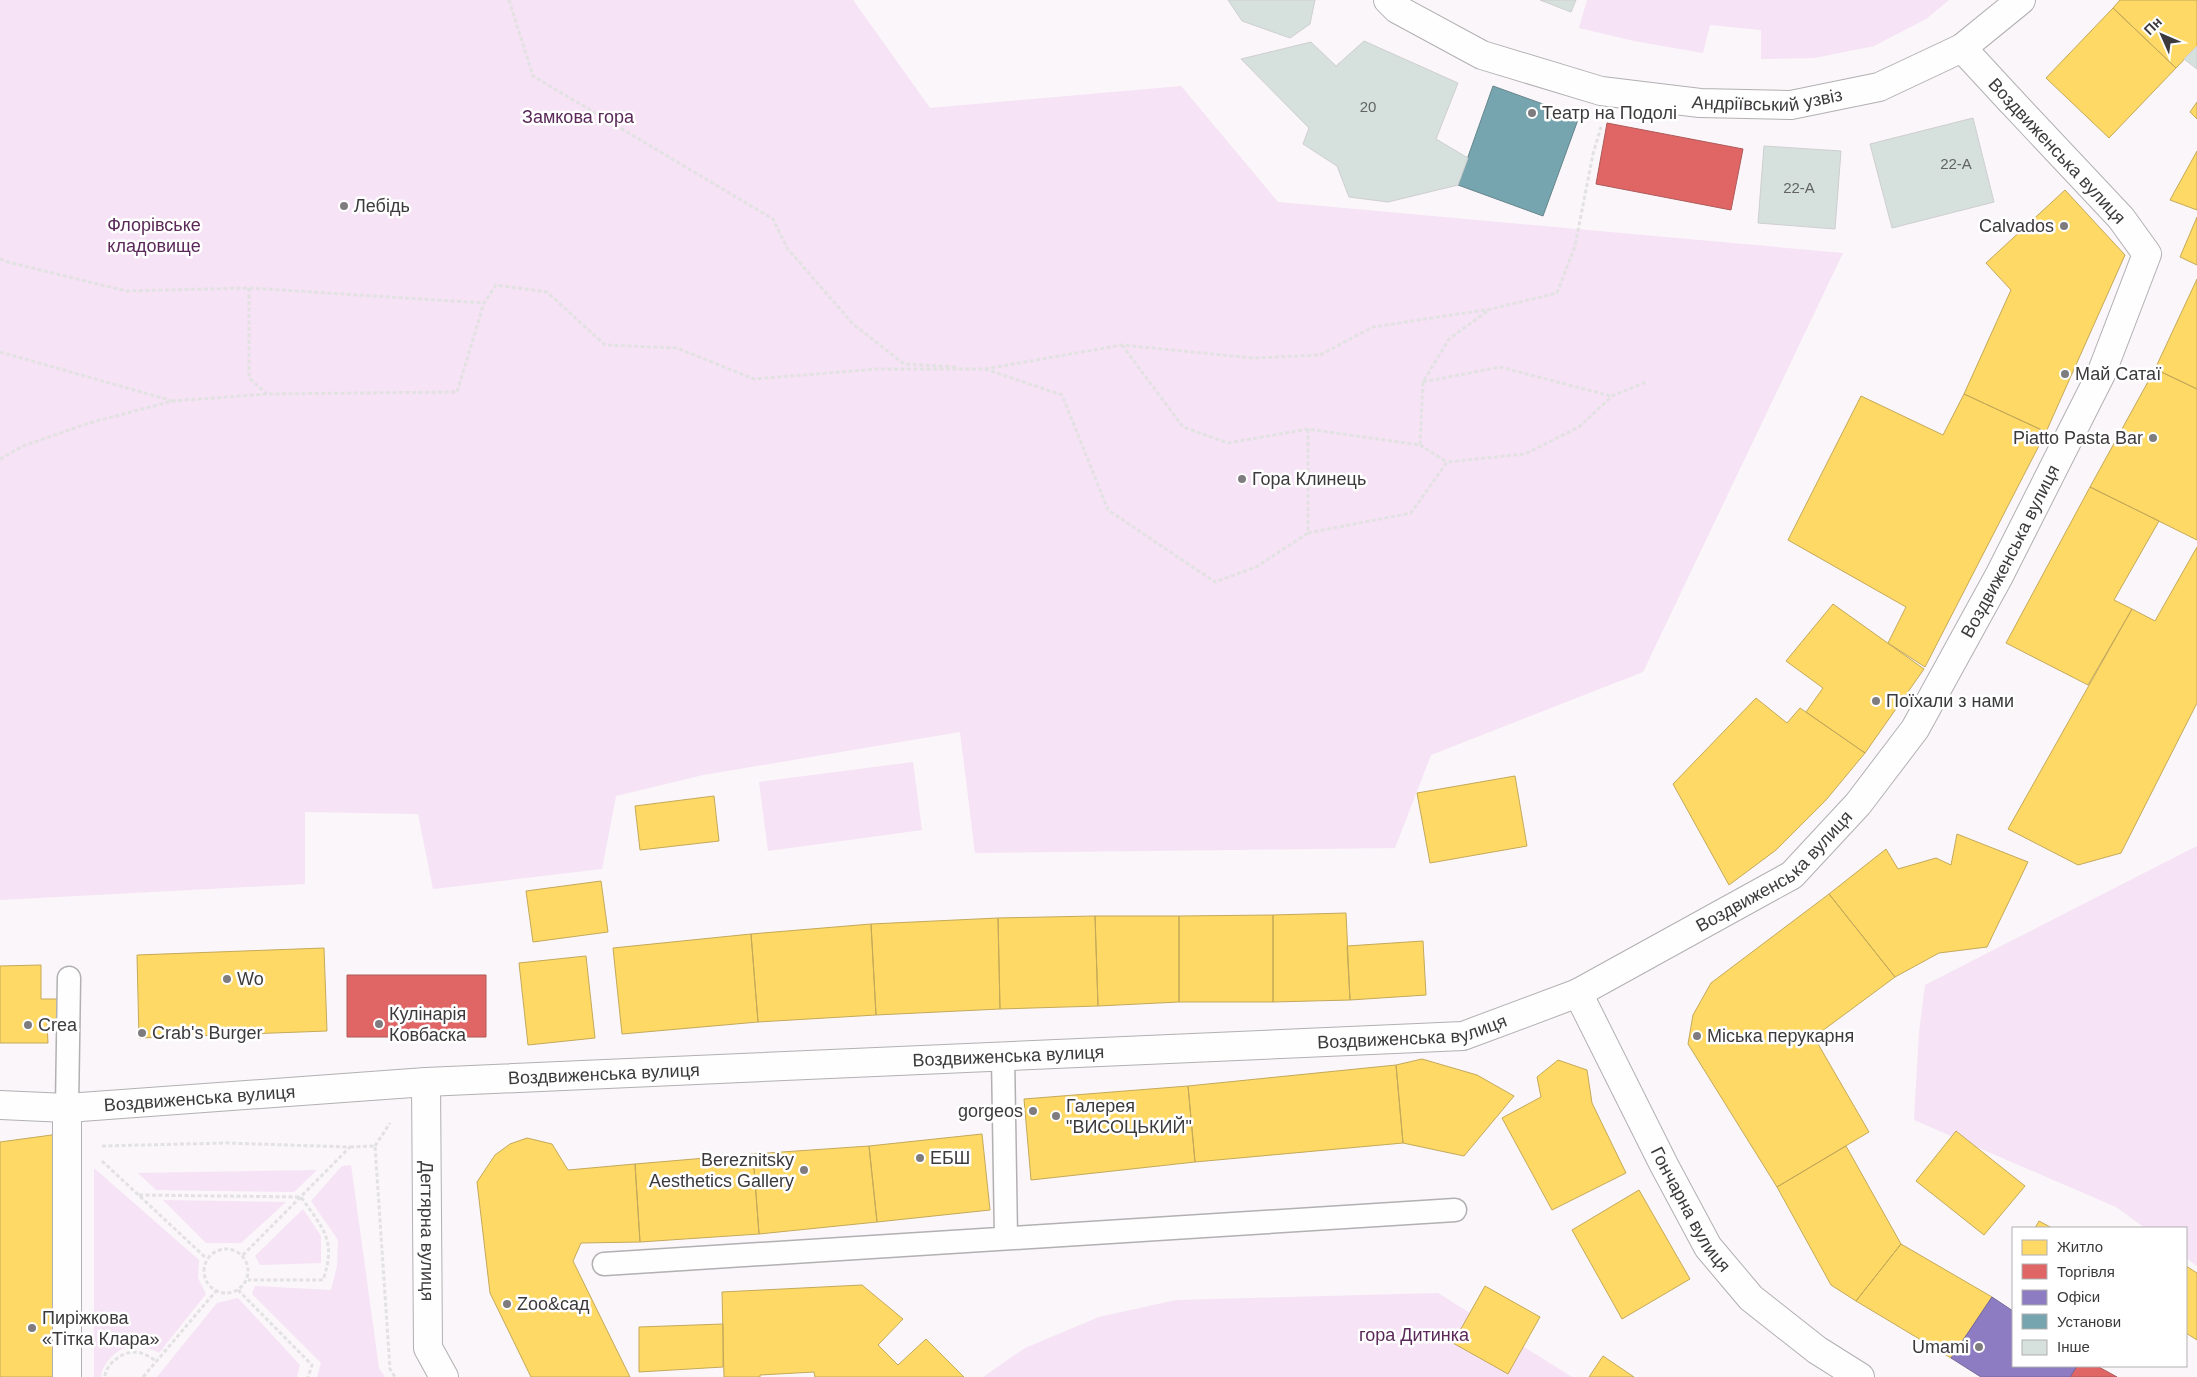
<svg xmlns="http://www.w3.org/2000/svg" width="2197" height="1377" viewBox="0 0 2197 1377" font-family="Arial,sans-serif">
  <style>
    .green { fill: #f6e3f5 }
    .homes { fill: #ffd966; stroke: #c4a959 }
    .shops { fill: #e06666; stroke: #af5959 }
    .offices { fill: #8e7cc3; stroke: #75689a }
    .public { fill: #76a5af; stroke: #65858c }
    .building { fill: #d6e0dd; stroke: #cfcfd0 }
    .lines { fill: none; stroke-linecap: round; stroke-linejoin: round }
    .service-casing { stroke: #b2b0b2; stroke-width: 25 }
    .pedestrian-casing { stroke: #b2b0b2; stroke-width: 30 }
    .minor-casing { stroke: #b2b0b2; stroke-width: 30 }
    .path { stroke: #e3e2e3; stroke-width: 3; stroke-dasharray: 4 2.5; stroke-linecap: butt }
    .service { stroke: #fefefe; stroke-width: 22 }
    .pedestrian { stroke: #fefefe; stroke-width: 28 }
    .minor { stroke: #fefefe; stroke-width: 28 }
    .poi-dot { fill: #7e7c7e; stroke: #fff; stroke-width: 2 }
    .labels { text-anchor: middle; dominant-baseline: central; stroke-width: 5; stroke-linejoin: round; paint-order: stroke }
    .number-label { font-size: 15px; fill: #626464 }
    .street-label { font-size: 18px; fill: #3c3a3c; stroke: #fff }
    .poi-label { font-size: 18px; fill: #3c3a3c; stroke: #fff; text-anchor: start }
    .park-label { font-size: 18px; fill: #5a2959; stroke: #fff }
  </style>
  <rect width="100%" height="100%" fill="#faf6f9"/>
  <path class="green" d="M0 0H853L930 108 1181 86 1278 202 1843 253 1643 672 1431 755 1395 848 975 853 960 732 703 775 616 796 602 869 433 889 418 814 305 812V884L0 900Z
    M1587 0H1949L1926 19 1874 46 1814 58 1761 59V30L1710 25 1703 53 1634 41 1579 28Z
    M913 762 922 830 768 851 759 782Z
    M2197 846V1266L2186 1258V1228H2145L2116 1207 1914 1120 1919 1033 1925 985Z
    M351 1165 379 1368 385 1377H317L321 1363 252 1294 255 1286 331 1290 337 1266 338 1240 311 1201 342 1166Z
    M94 1168 199 1260 198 1278 206 1294 159 1353C151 1349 141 1345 132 1346 118 1347 102 1363 101 1377H94Z
    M317 1170 294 1192 156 1190 138 1173Z
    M163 1200 286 1202 241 1243H206Z
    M303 1209 321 1236V1263L260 1265 255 1256Z
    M1438 1293 1572 1377H983L1025 1348 1099 1317 1176 1300Z
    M238 1298 300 1365 297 1377H157L217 1303Z"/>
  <path class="homes" d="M2120 0H2197V46L2176 68 2113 8Z
    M2113 8 2176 68 2109 138 2046 78Z
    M2197 102V119L2190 112Z
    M2197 151V210L2170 200Z
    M2065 190 2125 255 2046 432 1964 394 2011 290 1986 263Z
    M2197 217V265L2180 257Z
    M2197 279V389L2155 369Z
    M2155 369 2197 389V540L2090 487Z
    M1964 394 2046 432 1925 667 1888 643 1906 607 1788 540 1861 396 1943 435Z
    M2090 487 2159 521 2114 600 2132 609 2088 685 2006 643Z
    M2197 547V703L2121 853 2078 865 2008 829 2132 609 2155 621Z
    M1833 604 1924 669 1865 753 1806 712 1823 688 1786 661Z
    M1756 698 1787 723 1800 708 1865 753 1826 800 1776 850 1729 885 1673 784Z
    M1515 776 1527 846 1430 863 1417 793Z
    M714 796 719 841 640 850 635 806Z
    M1957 834 2028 862 1987 947 1939 953 1895 977 1829 894 1886 849 1898 869 1936 858 1951 865Z
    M601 881 608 932 533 942 526 891Z
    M1829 894 1895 977 1814 1037 1869 1132 1777 1187 1688 1044 1693 1015 1711 983Z
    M1346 913 1350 1000 1273 1002V915Z
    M1273 915V1002H1179V916Z
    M1095 916 1098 1006 1000 1009 998 918Z
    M1095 916H1179V1002L1098 1006Z
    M998 918 1000 1009 876 1015 871 924Z
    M871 924 876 1015 758 1022 751 934Z
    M751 934 758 1022 622 1034 613 948Z
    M1423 941 1426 995 1350 1000 1347 946Z
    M324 948 327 1031 139 1038 137 955Z
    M586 956 595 1038 528 1045 519 963Z
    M41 965V999H61V1023H47L48 1043H0V966Z
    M1422 1059 1477 1075 1514 1096 1464 1156 1403 1143 1396 1065Z
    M1558 1060 1587 1070 1592 1103 1626 1173 1552 1210 1502 1118 1541 1097 1537 1077Z
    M1396 1065 1403 1143 1195 1162 1188 1086Z
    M1188 1086 1195 1162 1031 1180 1024 1099Z
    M1956 1131 2025 1186 1984 1235 1916 1181Z
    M59 1134V1377H0V1142Z
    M982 1134 990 1210 877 1222 869 1146Z
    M527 1138 552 1144 568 1170 635 1164 640 1242 581 1243 573 1261 630 1377H531L490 1293 477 1182 495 1155 510 1144Z
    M869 1146 877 1222 759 1234 753 1154Z
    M1846 1146 1901 1244 1856 1301 1831 1285 1777 1187Z
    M753 1154 759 1234 640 1242 635 1164Z
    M1639 1190 1690 1279 1622 1319 1572 1230Z
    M2039 1221 2052 1228H2035Z
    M1901 1244 1992 1297 1951 1358 1856 1301Z
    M2186 1266 2197 1273V1340L2186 1333Z
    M862 1285 903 1319 878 1345 898 1365 926 1339 964 1377H815L814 1372 760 1375V1377H724L722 1292Z
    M1485 1286 1540 1317 1508 1374 1453 1343Z
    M723 1324V1367L639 1372V1327Z
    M1603 1356 1634 1377H1589Z"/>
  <path class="shops" d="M1607 123 1743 149 1731 210 1596 184Z
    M347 975H486V1037H347Z
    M2077 1366H2097L2117 1377H2070Z"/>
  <path class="offices" d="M1992 1297 2013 1311V1366H2077L2070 1377H1981L1951 1358Z"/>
  <path class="public" d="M1493 86 1579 117 1543 216 1458 185Z"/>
  <path class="building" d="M1228 0H1315L1310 24 1290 38 1242 21Z
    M1540 0H1576L1571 12Z
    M1364 41 1458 83 1436 139 1468 158 1458 185 1388 202 1349 197 1337 166 1303 144 1309 128 1241 59 1311 42 1336 66Z
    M2197 46V69L2184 59Z
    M1973 118 1994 202 1892 228 1870 144Z
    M1764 146 1841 151 1835 229 1758 223Z"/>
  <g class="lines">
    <defs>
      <path id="service" d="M1003 1056 1006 1238
        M67 1108 69 978
        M604 1264 1455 1210"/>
      <g id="pedestrian">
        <path id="s1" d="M1388 0 1397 9 1482 55 1601 91 1700 103 1791 105 1879 87 1962 48 2021 0"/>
        <path d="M1962 48 2011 101"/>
      </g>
      <g id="minor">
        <path id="s2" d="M1578 993 1664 1165 1708 1247 1751 1298 1817 1350 1860 1377"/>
        <path id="s3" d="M426 1082 428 1348 444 1377"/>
        <path id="s4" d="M0 1105 67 1108 426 1082 1463 1036 1578 993 1792 875 1858 804 1915 729 1999 576 2101 374 2147 254 2121 218 2011 101"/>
        <path d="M67 1108V1377"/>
      </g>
    </defs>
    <use href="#service" class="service-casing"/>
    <use href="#pedestrian" class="pedestrian-casing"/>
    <use href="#minor" class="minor-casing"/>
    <path class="path" d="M509 0 533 76 773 219 787 248 853 324 904 364 957 367
      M0 259 8 262 126 291 249 288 484 303
      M249 288V378L267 394
      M1122 345 1183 427 1228 443 1308 429 1420 445 1423 382 1449 339 1490 309
      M0 352 173 401
      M985 369 1062 395 1108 510 1215 582 1256 567 1308 533
      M1423 382 1500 367 1611 396
      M1308 429V533L1411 513 1447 462 1525 454 1579 427 1612 396 1646 382
      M1420 445 1447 462
      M0 459 23 446 89 423 173 401 267 394 457 392 484 303 496 285 547 292 605 345 677 348 754 379 877 369H985L1122 345 1253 358 1320 355 1373 327 1491 309 1557 293 1575 246 1593 154 1601 127
      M102 1146 226 1143 350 1147 242 1256
      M375 1146 390 1123
      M350 1147 375 1146 390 1369 395 1377
      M102 1161 206 1258
      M139 1195 301 1197C323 1229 337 1240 323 1280H248
      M204 1271a22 22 0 1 1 44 0a22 22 0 1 1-44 0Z
      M238 1290 312 1365 308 1377
      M105 1376C106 1364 122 1352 134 1352 143 1352 150 1357 156 1361
      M143 1377 216 1291"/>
    <use href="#service" class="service"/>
    <use href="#pedestrian" class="pedestrian"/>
    <use href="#minor" class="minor"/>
  </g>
  <g class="poi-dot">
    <circle cx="1532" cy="113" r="5"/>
    <circle cx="344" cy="206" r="5"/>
    <circle cx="2064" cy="226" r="5"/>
    <circle cx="2065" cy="374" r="5"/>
    <circle cx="2153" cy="438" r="5"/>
    <circle cx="1242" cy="479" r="5"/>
    <circle cx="1876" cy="701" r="5"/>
    <circle cx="227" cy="979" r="5"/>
    <circle cx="379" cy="1024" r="5"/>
    <circle cx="28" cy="1025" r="5"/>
    <circle cx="142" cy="1033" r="5"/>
    <circle cx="1697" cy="1036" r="5"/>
    <circle cx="1033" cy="1111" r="5"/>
    <circle cx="1056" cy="1116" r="5"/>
    <circle cx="920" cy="1158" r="5"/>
    <circle cx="804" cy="1170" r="5"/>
    <circle cx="507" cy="1304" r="5"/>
    <circle cx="32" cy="1328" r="5"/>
    <circle cx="1979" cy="1347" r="5"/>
  </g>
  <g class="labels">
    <g class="number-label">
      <text x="1368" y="106">20</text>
      <text x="1956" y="163">22-А</text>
      <text x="1799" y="187">22-А</text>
    </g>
    <g class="street-label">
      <text stroke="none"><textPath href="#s1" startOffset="401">Андріївський узвіз</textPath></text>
      <text transform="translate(2057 151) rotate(47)">Воздвиженська вулиця</text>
      <text stroke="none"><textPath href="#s4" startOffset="2225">Воздвиженська вулиця</textPath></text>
      <text stroke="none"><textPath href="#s4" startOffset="1820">Воздвиженська вулиця</textPath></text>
      <text stroke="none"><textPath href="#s4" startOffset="1415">Воздвиженська вулиця</textPath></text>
      <text stroke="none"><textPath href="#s4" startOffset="1010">Воздвиженська вулиця</textPath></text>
      <text stroke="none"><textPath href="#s4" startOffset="605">Воздвиженська вулиця</textPath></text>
      <text stroke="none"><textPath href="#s4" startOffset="200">Воздвиженська вулиця</textPath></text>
      <text stroke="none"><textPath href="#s2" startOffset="244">Гончарна вулиця</textPath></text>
      <text stroke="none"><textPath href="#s3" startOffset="149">Дегтярна вулиця</textPath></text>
    </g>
    <g class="poi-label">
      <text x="1542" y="113">Театр на Подолі</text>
      <text x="354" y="206">Лебідь</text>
      <text x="2054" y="226" text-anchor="end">Calvados</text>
      <text x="2075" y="374">Май Сатаї</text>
      <text x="2143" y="438" text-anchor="end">Piatto Pasta Bar</text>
      <text x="1252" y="479">Гора Клинець</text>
      <text x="1886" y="701">Поїхали з нами</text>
      <text x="237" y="979">Wo</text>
      <text x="389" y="1014">Кулінарія<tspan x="389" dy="21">Ковбаска</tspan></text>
      <text x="38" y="1025">Crea</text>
      <text x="152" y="1033">Crab's Burger</text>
      <text x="1707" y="1036">Міська перукарня</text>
      <text x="1066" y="1106">Галерея<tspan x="1066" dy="21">"ВИСОЦЬКИЙ"</tspan></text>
      <text x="1023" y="1111" text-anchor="end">gorgeos</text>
      <text x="930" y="1158">ЕБШ</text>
      <text x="794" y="1160" text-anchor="end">Bereznitsky<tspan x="794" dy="21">Aesthetics Gallery</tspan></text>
      <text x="517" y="1304">Zoo&amp;сад</text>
      <text x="42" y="1318">Пиріжкова<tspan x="42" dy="21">«Тітка Клара»</tspan></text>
      <text x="1969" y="1347" text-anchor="end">Umami</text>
    </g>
    <g class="park-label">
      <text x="578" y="117">Замкова гора</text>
      <text x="154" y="225">Флорівське<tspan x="154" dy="21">кладовище</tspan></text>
      <text x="1414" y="1335">гора Дитинка</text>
    </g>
  </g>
  <rect x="2012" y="1227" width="175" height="140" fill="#ffffff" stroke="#b1b0b1"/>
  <rect x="2022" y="1240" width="25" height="15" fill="#ffd966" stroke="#b1b0b1"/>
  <text x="2057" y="1252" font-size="15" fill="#3c3a3c">Житло</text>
  <rect x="2022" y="1264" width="25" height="15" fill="#e06666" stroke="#b1b0b1"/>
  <text x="2057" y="1277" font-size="15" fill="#3c3a3c">Торгівля</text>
  <rect x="2022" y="1290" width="25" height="15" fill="#8e7cc3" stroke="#b1b0b1"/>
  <text x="2057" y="1302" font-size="15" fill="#3c3a3c">Офіси</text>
  <rect x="2022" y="1314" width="25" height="15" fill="#76a5af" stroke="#b1b0b1"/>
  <text x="2057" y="1327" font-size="15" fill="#3c3a3c">Установи</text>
  <rect x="2022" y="1340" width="25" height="15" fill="#d6e0dd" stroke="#b1b0b1"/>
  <text x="2057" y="1352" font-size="15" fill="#3c3a3c">Інше</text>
  <g transform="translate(2162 35) rotate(315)" stroke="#ffffff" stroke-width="4" paint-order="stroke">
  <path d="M0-4L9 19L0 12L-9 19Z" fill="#3c3a3c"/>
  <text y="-8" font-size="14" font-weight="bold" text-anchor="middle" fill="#3c3a3c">Пн</text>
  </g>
</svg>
